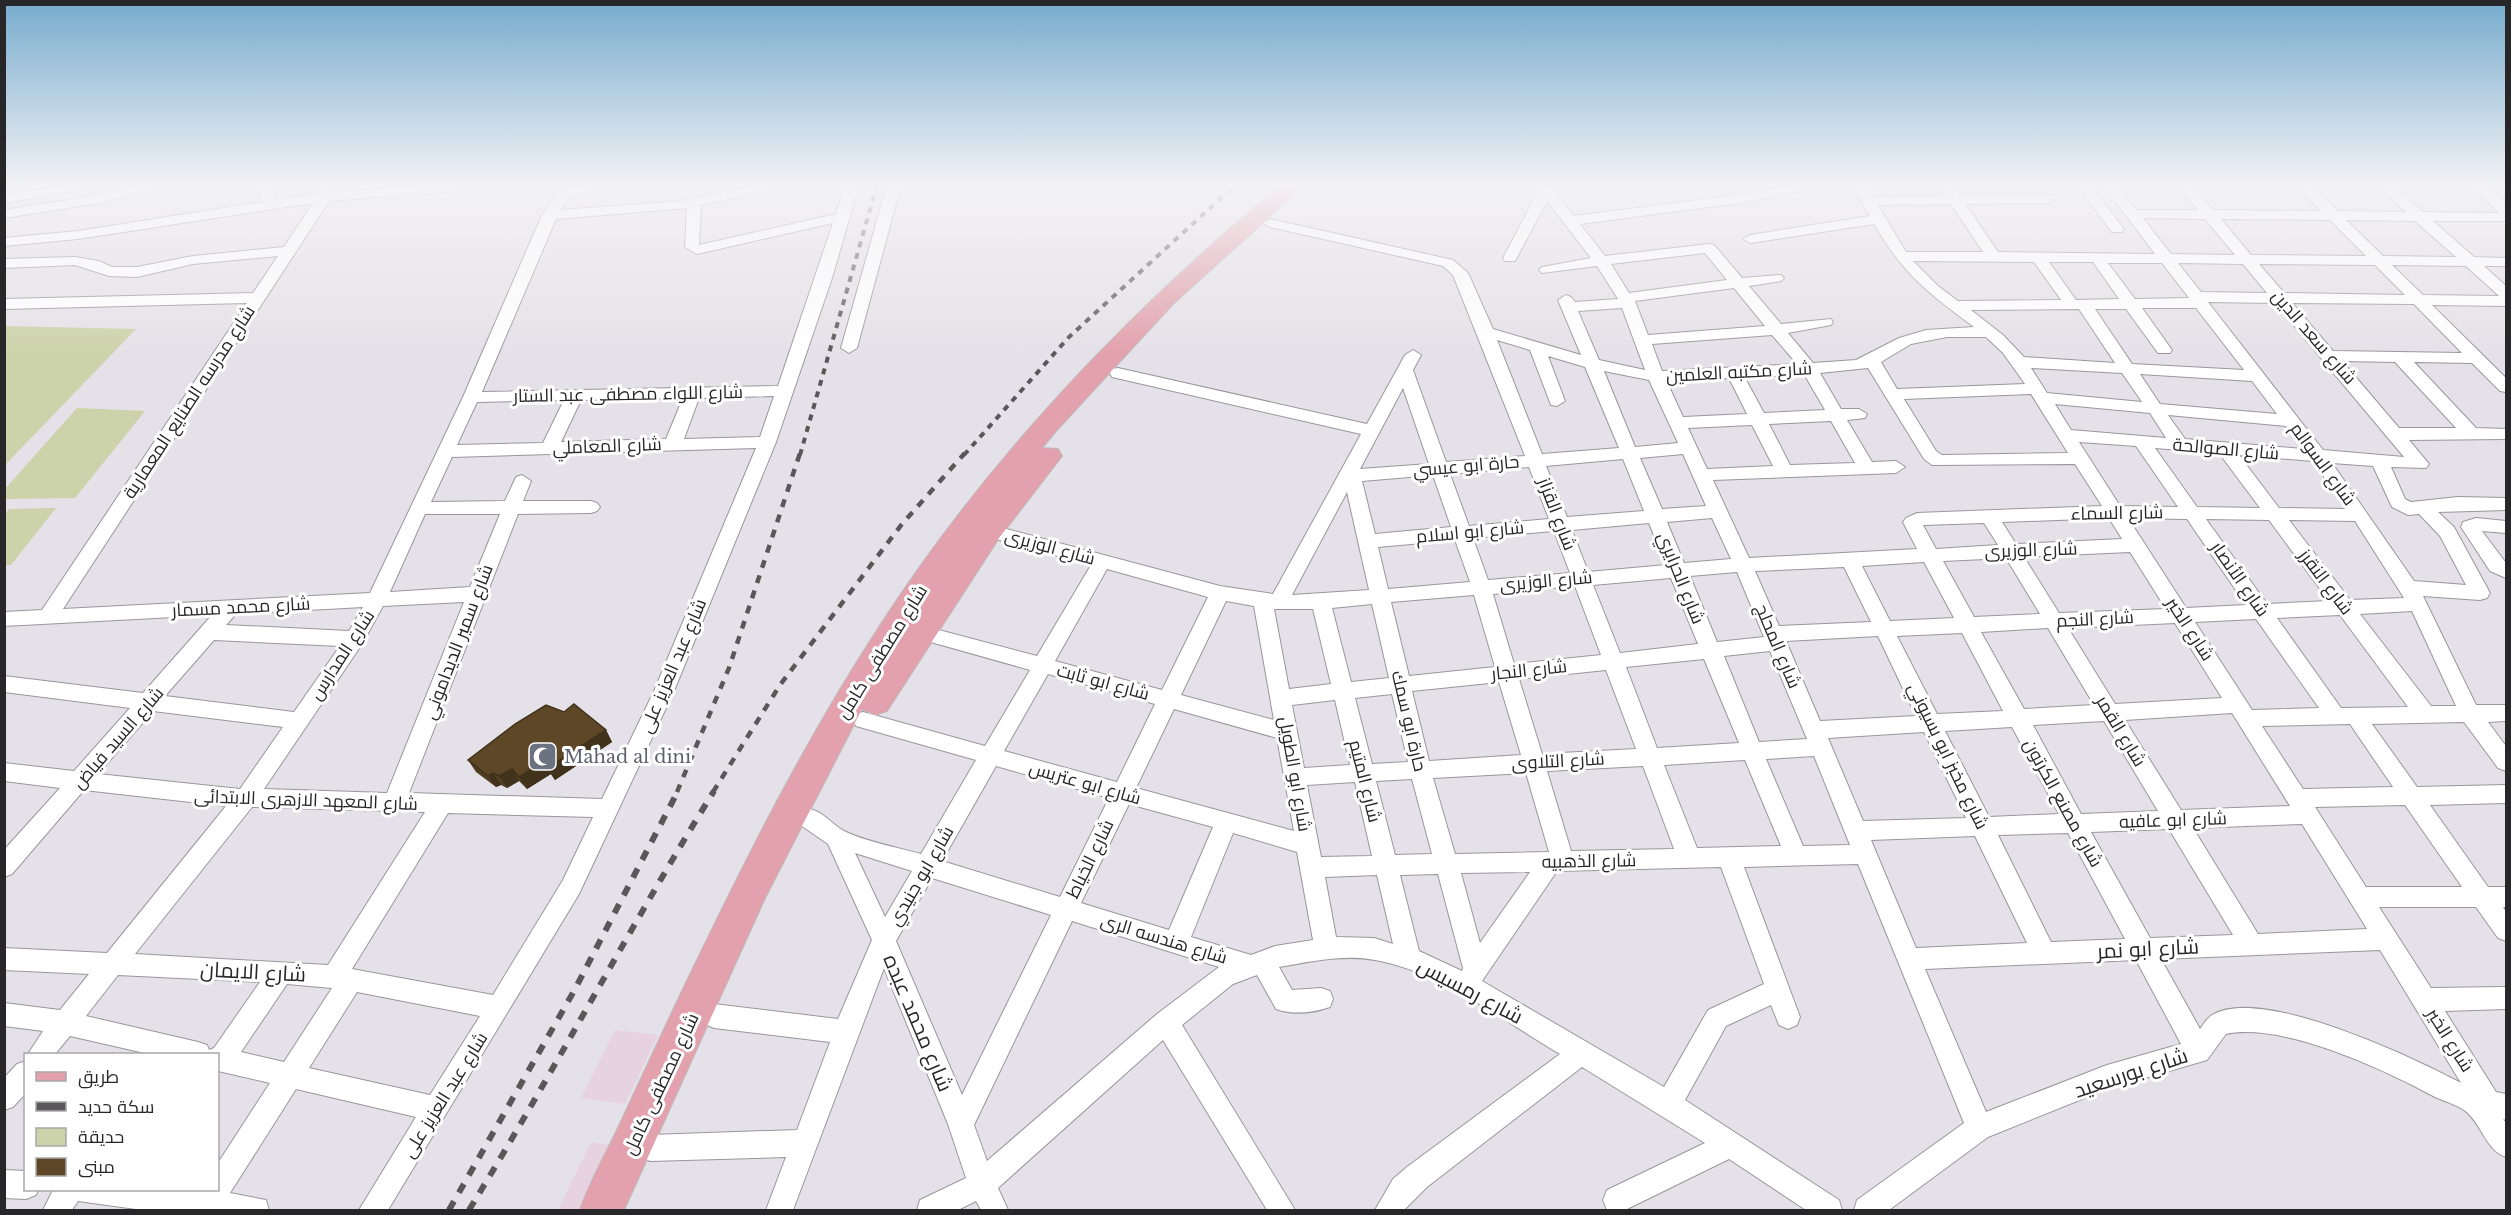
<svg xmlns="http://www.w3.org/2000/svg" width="2511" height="1215" viewBox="0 0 2511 1215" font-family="'Libre Baskerville',Cairo,serif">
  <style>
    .commercial { fill: #e7d2e0 }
    .green { fill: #ccd2a9 }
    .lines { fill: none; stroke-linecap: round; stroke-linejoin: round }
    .street-casing { stroke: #9a969c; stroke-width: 2 }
    .primary-casing { stroke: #bebebe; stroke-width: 2 }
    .street { fill: #fff; fill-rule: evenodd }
    .primary { fill: #e2a1ac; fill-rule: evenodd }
    .rail-far2 { stroke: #59575a; stroke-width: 4; stroke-dasharray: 6 6; stroke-linecap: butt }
    .rail-far1 { stroke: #59575a; stroke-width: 4.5; stroke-dasharray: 8 8; stroke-linecap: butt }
    .rail { stroke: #59575a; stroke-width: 6; stroke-dasharray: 10 10; stroke-linecap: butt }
    .wall { fill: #503d22 }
    .shaded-wall { fill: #41321b }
    .building { fill: #5d4727; stroke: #41321b; stroke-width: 1.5 }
    .labels { text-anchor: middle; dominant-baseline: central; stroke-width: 6; stroke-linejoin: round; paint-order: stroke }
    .street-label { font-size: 18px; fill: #272628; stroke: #fff }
    .worship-label { font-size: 18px; fill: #5b616d; stroke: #fff; text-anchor: start }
    .near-street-label { font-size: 21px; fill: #272628; stroke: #fff }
  </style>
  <rect width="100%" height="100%" fill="#e5e1e8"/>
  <path class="commercial" d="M615 1030 658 1035 625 1104 581 1098Z
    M591 1142 613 1145 582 1210H558Z"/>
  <path class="green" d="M5 326 136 329 5 465 4 326Z
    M77 408 145 411 75 498 5 499V489Z
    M56 508 11 565H5V514L9 509Z"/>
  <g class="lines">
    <defs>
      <path id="street" d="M65 185H95L88 189 4 203V195Z
        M139 185H162L160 188 99 203 4 218V210L99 195Z
        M258 185H272L275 200 318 194 316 185H330L332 192 428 185H484L477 189 329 201 63 609 370 593 463 397 542 215 559 191 584 185H607L605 188 569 197 560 210 682 201 757 185H782L780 188 701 205 699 245 836 214 845 185H859L832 278 776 442 674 691 579 894 388 1210H359L416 1117 296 1089 230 1193 266 1200 269 1210H143L78 1201 72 1210H43L53 1190H218V1163L270 1083 218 1071V1054H149L70 1036 55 1054H28L43 1031 4 1026V1003L60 1010 89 974 4 970V948L107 953 226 806 84 790 12 874 4 877V850L60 788 4 781V763L74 771 130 708 4 692V676L143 693 212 615 4 626V612L42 610 247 303 4 309V299L253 293 278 256 193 264 137 277 109 276 75 265 4 268V259L75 257 99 261 112 267H137L193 256 284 247 313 203 78 239 4 246V238L78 231 262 202ZM687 208 685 247 697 254 833 223 778 386 482 392 556 219ZM774 396 760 437 684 439 699 398ZM683 398 666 439 561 442 581 400ZM564 400 543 443 457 445 477 402ZM756 448 654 691 602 799 409 793 518 514 591 513 597 511 600 507 597 503 591 501H523L531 481 522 475 516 477 505 501 431 502 452 457ZM425 514H500L470 587 390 592ZM464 602 387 793 264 789 362 644 383 606ZM363 607 349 631 226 625 236 614ZM214 640 340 646 294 712 165 696ZM153 711 283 727 240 789 98 774ZM252 807 425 812 328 965 135 954ZM448 813 593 817 563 880 493 995 352 969ZM118 975 260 982 214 1048 209 1050 207 1045 198 1042 86 1016ZM287 984 332 988 284 1062 241 1052ZM357 992 480 1016 430 1095 309 1068Z
        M887 185H901L857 348 849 353 841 348Z
        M1535 185H1549L1574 216 1739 195 1791 185H1818L1811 189 1739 203 1580 224 1605 256 1709 244 1714 245 1742 278 1781 275 1784 278 1781 281 1749 286 1781 324 1831 319 1833 322 1831 325 1788 333 1813 363 1856 360 1899 338 1926 330 1974 327C1929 294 1903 274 1874 224L1750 243 1743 239 1750 235 1870 216 1852 185H1866L1873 197 1945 196 1938 185H1952L1959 196H2054L2056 199 2049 203 1965 204 1998 252 2155 254 2103 185H2117L2136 210H2198L2177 185H2191L2213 210 2321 211 2296 185H2311L2338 211 2406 212 2377 185H2392L2423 212 2499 213 2471 185H2486L2506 204V221H2433L2474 257 2506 258V266H2484L2506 286V306L2432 305 2506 378V392L2500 391 2472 363 2414 362 2476 428 2506 429V439L2409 440 2429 464 2426 468 2391 467 2405 499 2411 502 2458 497 2506 498V510L2438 512 2454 527 2490 593 2487 598 2480 600 2423 596 2476 705H2506V721L2488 722 2506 746V771L2498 768 2464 722 2372 724 2417 787 2506 785V803L2430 805 2488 887H2506V907H2503L2506 912V941L2498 938 2476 907H2379L2431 988 2506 987V1009L2445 1011 2496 1092 2506 1094V1120L2503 1119 2506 1123V1157C2485 1150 2482 1123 2464 1110 2457 1105 2444 1101 2435 1097 2385 1070 2283 1022 2226 1034L2207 1060 2107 1089 1988 1137 1889 1210H1854L1857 1200 1964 1123 1858 864 1744 867 1800 1017 1797 1025 1788 1029 1779 1025 1771 1005 1726 1026 1685 1100 1839 1200 1842 1210H1806L1729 1159 1625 1210H1607L1603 1200 1607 1190 1705 1143 1582 1067 1427 1187 1404 1210H1375L1393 1179 1407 1167 1560 1054C1502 1020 1442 972 1375 960 1343 954 1310 962 1279 967L1292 990 1321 988 1330 991 1333 999 1330 1007C1313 1013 1293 1015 1276 1009L1257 975 1233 984 1182 1025 1295 1210H1267L1163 1040 998 1188 1008 1210H981L976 1201 958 1210H917L920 1200 966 1178 948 1124 884 968 793 1210H766L786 1157 650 1161 641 1157 637 1148 641 1139 650 1135 797 1130 830 1042 714 1028 705 1024 702 1016 705 1008 714 1004 838 1019 872 940 828 844 799 824 796 817 799 810C818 804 829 823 844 831 863 841 900 848 921 854L976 760 856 726 853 720 856 714 863 712 985 746 1030 670 913 637 910 632 913 627 920 625 1037 656 1091 565 970 532 968 527 970 522 977 521 1220 586 1273 594 1361 434 1112 377 1110 373 1112 369 1118 368 1367 424 1405 355 1413 350 1421 355 1413 370 1446 462 1525 456 1453 275 1443 266 1270 227 1263 223 1270 219 1453 260 1468 273 1493 329 1581 355 1558 300 1566 295 1571 297 1575 302 1618 299 1597 266 1542 273 1539 270 1542 267 1591 258 1547 201 1515 261H1505L1503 258 1539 190ZM1951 204 1983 252H1906L1878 205ZM2143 218 2205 219 2235 255 2171 254ZM2221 219 2330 220 2366 256 2251 255ZM2346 220 2415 221 2456 257 2383 256ZM1705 253 1727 280 1629 293 1611 264ZM1913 261 2034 262 2061 300 1958 301 1938 286ZM2049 262H2093L2119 299 2076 300ZM2108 263H2162L2189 298 2135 299ZM2178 263 2243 264 2267 293 2201 292ZM2259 264 2375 265 2405 295 2284 293ZM2392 265 2466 266 2499 296 2423 295ZM1734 288 1765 326 1648 335 1635 301ZM2208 302 2275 303 2404 457 2323 450ZM2292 303 2414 304 2462 353 2333 351ZM1622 308 1645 370 1599 360 1578 311ZM2142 308H2196L2244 370 2132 364 2095 309H2126L2158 353H2170L2172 350ZM2079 309 2115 363 2024 357 2003 335 1971 310ZM1772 335 1797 364 1662 371 1652 344ZM1947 337H1986L2003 353 2025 384 1897 389 1881 362 1911 344ZM1497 340 1530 350 1551 405 1557 406 1565 401 1548 356 1585 367 1619 448 1542 454ZM2342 361 2395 362 2456 428H2399ZM1868 368 1924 459 1932 465 2075 464 2102 506 1917 513 1906 518 1903 522 1917 549 1749 558 1713 480 1896 473 1905 467 1896 461 1872 462 1847 420 1865 418 1867 414 1859 409H1841L1820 373ZM2031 368 2122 373 2142 402 2047 393ZM1604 371 1649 380 1678 443 1635 447ZM1804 374 1825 410 1764 413 1745 378ZM2140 374 2252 381 2277 414 2160 404ZM1729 378 1747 414 1683 417 1667 382ZM1403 388 1429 464 1360 469ZM2031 394 2068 453 1942 455 1936 451 1904 399ZM2055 404 2150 413 2166 438 2071 430ZM2168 415 2286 426 2303 449 2185 439ZM1831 421 1855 463 1790 465 1769 424ZM1752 425 1773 466 1707 469 1688 428ZM2079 442 2136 446 2178 507 2120 506ZM2155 448 2219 453 2260 508 2197 507ZM1683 454 1706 506 1662 509 1640 458ZM2239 455 2313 461 2346 509 2279 508ZM1623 459 1644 511 1567 517 1546 466ZM2332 463 2373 466 2392 507 2408 515 2419 514 2440 536 2466 585 2414 581ZM1529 467 1549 519 1469 526 1450 474ZM1433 475 1451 527 1375 534 1362 481ZM1347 492 1369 590 1292 595ZM1712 518 1731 559 1684 563 1667 522ZM2109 518 2122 539 2016 544 2002 522ZM2128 518 2187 519 2246 605 2186 608ZM2206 519 2269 520 2329 601 2267 604ZM2289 520 2355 521 2404 598 2350 600ZM1649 523 1666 565 1588 572 1572 530ZM1984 523 1998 545 1936 549 1923 525ZM1554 531 1570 573 1488 580 1473 538ZM1455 540 1470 582 1388 589 1378 547ZM2130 552 2166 609 2059 613 2024 557ZM2006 558 2040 614 1974 617 1943 561ZM1924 562 1954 618 1890 621 1862 566ZM1844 567 1871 622 1779 626 1755 571ZM1107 569 1208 597 1162 690 1055 661ZM1737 572 1764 637 1717 642 1690 576ZM1671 578 1698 644 1620 653 1593 585ZM1575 586 1601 655 1514 664 1493 594ZM1474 595 1495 667 1409 676 1391 602ZM1226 601 1254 606 1274 720 1181 695ZM1372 604 1389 678 1351 682 1332 608ZM1274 609H1313L1331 684 1289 689ZM2412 611 2456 706H2431L2360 614ZM2340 615 2408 707 2341 708 2277 618ZM2256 619 2319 708 2252 710 2195 622ZM2175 623 2222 698 2115 704 2068 628ZM2048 628 2094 705 2024 709 1981 632ZM1962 633 2003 711 1937 714 1897 636ZM1878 636 1916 716 1820 721 1786 641ZM1770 651 1807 739 1759 742 1724 656ZM1704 659 1739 743 1657 748 1626 667ZM1606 670 1636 749 1542 754 1519 679ZM1048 674 1155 704 1117 782 1004 751ZM1499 682 1521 755 1429 761 1412 691ZM1392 694 1408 762 1372 764 1355 698ZM1335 700 1350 765 1304 768 1292 705ZM1174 709 1277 738 1294 831 1136 788ZM2232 713 2290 806 2181 810 2125 720ZM2104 721 2158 811 2081 814 2033 725ZM2350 724 2393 787 2303 789 2262 726ZM2012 727 2059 814 1989 817 1945 731ZM1924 732 1966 818 1863 821 1828 738ZM1814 756 1850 845 1803 846 1766 759ZM1745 760 1781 846 1697 848 1664 765ZM996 766 1109 798 1060 897 942 861ZM1643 766 1674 849 1571 851 1547 771ZM1526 773 1549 852 1455 854 1433 778ZM1412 779 1432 854 1395 855 1376 781ZM1355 782 1372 856 1321 857 1307 785ZM1129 804 1213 827 1169 930 1081 903ZM2405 805 2462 887H2366L2315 807ZM2302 824 2367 929 2258 934 2193 828ZM2169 829 2233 935 2150 938 2091 832ZM1233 833 1297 852 1313 940 1275 946 1251 955 1191 937ZM2068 833 2125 939 2051 942 1998 835ZM1975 836 2027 943 1916 948 1871 840ZM855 853 912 871 885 917ZM1721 867 1764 984 1708 1010 1664 1087 1482 981 1557 871ZM1530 872 1480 943 1461 873ZM1438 874 1463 968 1462 971 1419 951 1400 875ZM1377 875 1393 944 1374 938 1336 937 1325 877ZM932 878 1051 915 962 1095 896 941ZM1072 921 1219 967 1157 1014 987 1161 974 1125ZM2380 950 2461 1083C2414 1058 2261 985 2212 1015 2207 1018 2203 1025 2200 1029L2161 959ZM2136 960 2181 1044 2107 1065 1986 1112 1925 969Z
        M2076 185H2090L2124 229 2122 232H2112Z
        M2476 518 2506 521V533L2482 531 2506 563V578L2490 571 2461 527 2463 522Z
        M26 1061V1093L13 1107 4 1110V1078L17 1064Z
        M4 1170 26 1171V1190H38L36 1195 26 1199 4 1198Z"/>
      <path id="primary" d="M1281 185H1305L1173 304 1056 431 1042 448 1058 449 1062 456 999 538 887 711 875 715 862 709 765 898 624 1210H580C589 1183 604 1157 617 1130 639 1083 661 1035 684 987 743 864 804 742 879 627 988 458 1127 313 1281 185Z"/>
    </defs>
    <use href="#street" class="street-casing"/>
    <use href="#primary" class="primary-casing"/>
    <use href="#street" class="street"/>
    <use href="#primary" class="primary"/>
    <path class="rail-far2" d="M800 455 877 185
      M964 455 1069 337 1222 197 1240 185"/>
    <path class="rail-far1" d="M677 792 729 668 800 453
      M713 792 780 685 902 524 965 453"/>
    <path class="rail" d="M449 1210 574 991 678 791
      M469 1210C554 1072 629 928 714 791"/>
  </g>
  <path class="wall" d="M606 730 612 742 555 780 551 774 527 789 519 781 507 788 501 785 496 787 476 772 468 760Z"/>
  <path class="shaded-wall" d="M606 730 612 742 555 780 547 768Z
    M543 762 551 774 527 789 519 777Z
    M512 769 519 781 507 788 499 776Z
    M493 773 501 785 496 787 488 776Z"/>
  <path class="building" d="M574 704 606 730 547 768 543 762 519 777 512 769 499 776 493 773 488 776 468 760 515 724 546 705 564 712Z"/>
  <linearGradient id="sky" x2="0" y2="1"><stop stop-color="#76abcd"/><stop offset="0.52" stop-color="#f3f2f5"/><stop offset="1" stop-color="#f3f2f5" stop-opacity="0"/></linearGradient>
  <rect width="2511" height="355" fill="url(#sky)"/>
  <defs>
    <symbol id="mosque-square" viewBox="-11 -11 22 22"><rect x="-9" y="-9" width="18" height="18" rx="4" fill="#6b7280" stroke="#fff"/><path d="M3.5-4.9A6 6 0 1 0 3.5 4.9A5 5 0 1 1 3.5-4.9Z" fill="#fff"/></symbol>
  </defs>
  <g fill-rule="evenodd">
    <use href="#mosque-square" x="526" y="740" width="33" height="33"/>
  </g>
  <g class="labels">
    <g class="street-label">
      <text transform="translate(2314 337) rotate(49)">شارع سعد الدين</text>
      <text transform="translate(1739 372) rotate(-3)">شارع مكتبه العلمين</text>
      <text transform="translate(628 394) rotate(-1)">شارع اللواء مصطفى عبد الستار</text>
      <text transform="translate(189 402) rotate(-57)">شارع مدرسه الصنايع المعمارية</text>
      <text transform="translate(607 446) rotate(-2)">شارع المعاملي</text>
      <text transform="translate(2226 449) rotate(5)">شارع الصوالحة</text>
      <text transform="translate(2323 464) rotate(54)">شارع السوالم</text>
      <text transform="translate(1466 466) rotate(-5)">حارة ابو عيسي</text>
      <text transform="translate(2117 513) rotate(-1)">شارع السماء</text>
      <text transform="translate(1557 514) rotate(69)">شارع القزاز</text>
      <text transform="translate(1470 532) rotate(-5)">شارع ابو اسلام</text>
      <text transform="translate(1050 547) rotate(15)">شارع الوزيرى</text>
      <text transform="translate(2031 550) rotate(-2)">شارع الوزيرى</text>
      <text transform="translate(1681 578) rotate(68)">شارع الحرايري</text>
      <text transform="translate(2240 579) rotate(55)">شارع الأنصار</text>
      <text transform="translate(1546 581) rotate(-5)">شارع الوزيرى</text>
      <text transform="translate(2326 582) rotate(53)">شارع النقرز</text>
      <text transform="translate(241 607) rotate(-3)">شارع محمد مسمار</text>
      <text transform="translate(2095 619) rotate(-3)">شارع النجم</text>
      <text transform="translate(2190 629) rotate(57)">شارع الخير</text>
      <text transform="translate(458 642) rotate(-69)">شارع سمير الديداموني</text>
      <text transform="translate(1778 646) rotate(67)">شارع المحلج</text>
      <text transform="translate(882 652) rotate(-58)">شارع مصطفى كامل</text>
      <text transform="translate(342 655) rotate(-57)">شارع المدارس</text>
      <text transform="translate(673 666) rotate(-67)">شارع عبد العزيز على</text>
      <text transform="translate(1529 670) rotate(-6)">شارع النجار</text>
      <text transform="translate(1103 682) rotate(15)">شارع ابو ثابت</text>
      <text transform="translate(1409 721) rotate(77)">حارة ابو سمك</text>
      <text transform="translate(2121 731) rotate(59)">شارع القمر</text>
      <text transform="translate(118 738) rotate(-49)">شارع السيد فياض</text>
      <text transform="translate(1948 756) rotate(64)">شارع مخبز ابو بسيوني</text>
      <text transform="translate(1558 761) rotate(-3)">شارع التلاوى</text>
      <text transform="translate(1295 774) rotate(80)">شارع ابو الطويل</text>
      <text transform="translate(1365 781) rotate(76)">شارع المتيم</text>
      <text transform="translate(1085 783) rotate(16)">شارع ابو عتريس</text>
      <text transform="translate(306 800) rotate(2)">شارع المعهد الازهرى الابتدائى</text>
      <text transform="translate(2063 803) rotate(61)">شارع مصنع الكرتون</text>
      <text transform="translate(2173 820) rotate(-2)">شارع ابو عافيه</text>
      <text transform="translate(1090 859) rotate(-64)">شارع الخياط</text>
      <text transform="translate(1589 861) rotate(-1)">شارع الذهبيه</text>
      <text transform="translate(921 876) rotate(-60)">شارع ابو جنيدي</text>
      <text transform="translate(1164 939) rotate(17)">شارع هندسه الرى</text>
      <text transform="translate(2450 1040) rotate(58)">شارع الخير</text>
      <text transform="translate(661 1084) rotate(-65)">شارع مصطفى كامل</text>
      <text transform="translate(445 1095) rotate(-58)">شارع عبد العزيز على</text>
    </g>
    <g class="worship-label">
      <text x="564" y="757">Mahad al dini</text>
    </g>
    <g class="near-street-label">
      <text transform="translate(2148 949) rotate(-3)">شارع ابو نمر</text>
      <text transform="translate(253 972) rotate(3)">شارع الايمان</text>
      <text transform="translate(1470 991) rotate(28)">شارع رمسيس</text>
      <text transform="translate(918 1023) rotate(67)">شارع محمد عبده</text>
      <text transform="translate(2131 1073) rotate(-18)">شارع بورسعيد</text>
    </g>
  </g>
  <rect width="2511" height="1215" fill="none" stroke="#272628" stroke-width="12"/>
  <rect x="24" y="1053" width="195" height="138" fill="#ffffff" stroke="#a9a8a9" stroke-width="1.5"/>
  <rect x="36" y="1072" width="30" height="9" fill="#e2a1ac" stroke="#a9a8a9" stroke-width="1.5"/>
  <text x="78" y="1083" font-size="18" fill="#272628">طريق</text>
  <rect x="36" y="1102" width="30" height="9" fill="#59575a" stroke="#a9a8a9" stroke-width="1.5"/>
  <text x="78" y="1113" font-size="18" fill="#272628">سكة حديد</text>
  <rect x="36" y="1128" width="30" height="18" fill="#ccd2a9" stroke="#a9a8a9" stroke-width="1.5"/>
  <text x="78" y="1143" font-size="18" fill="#272628">حديقة</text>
  <rect x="36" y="1158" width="30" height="18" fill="#5d4727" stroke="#a9a8a9" stroke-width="1.5"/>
  <text x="78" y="1173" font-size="18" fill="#272628">مبنى</text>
</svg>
